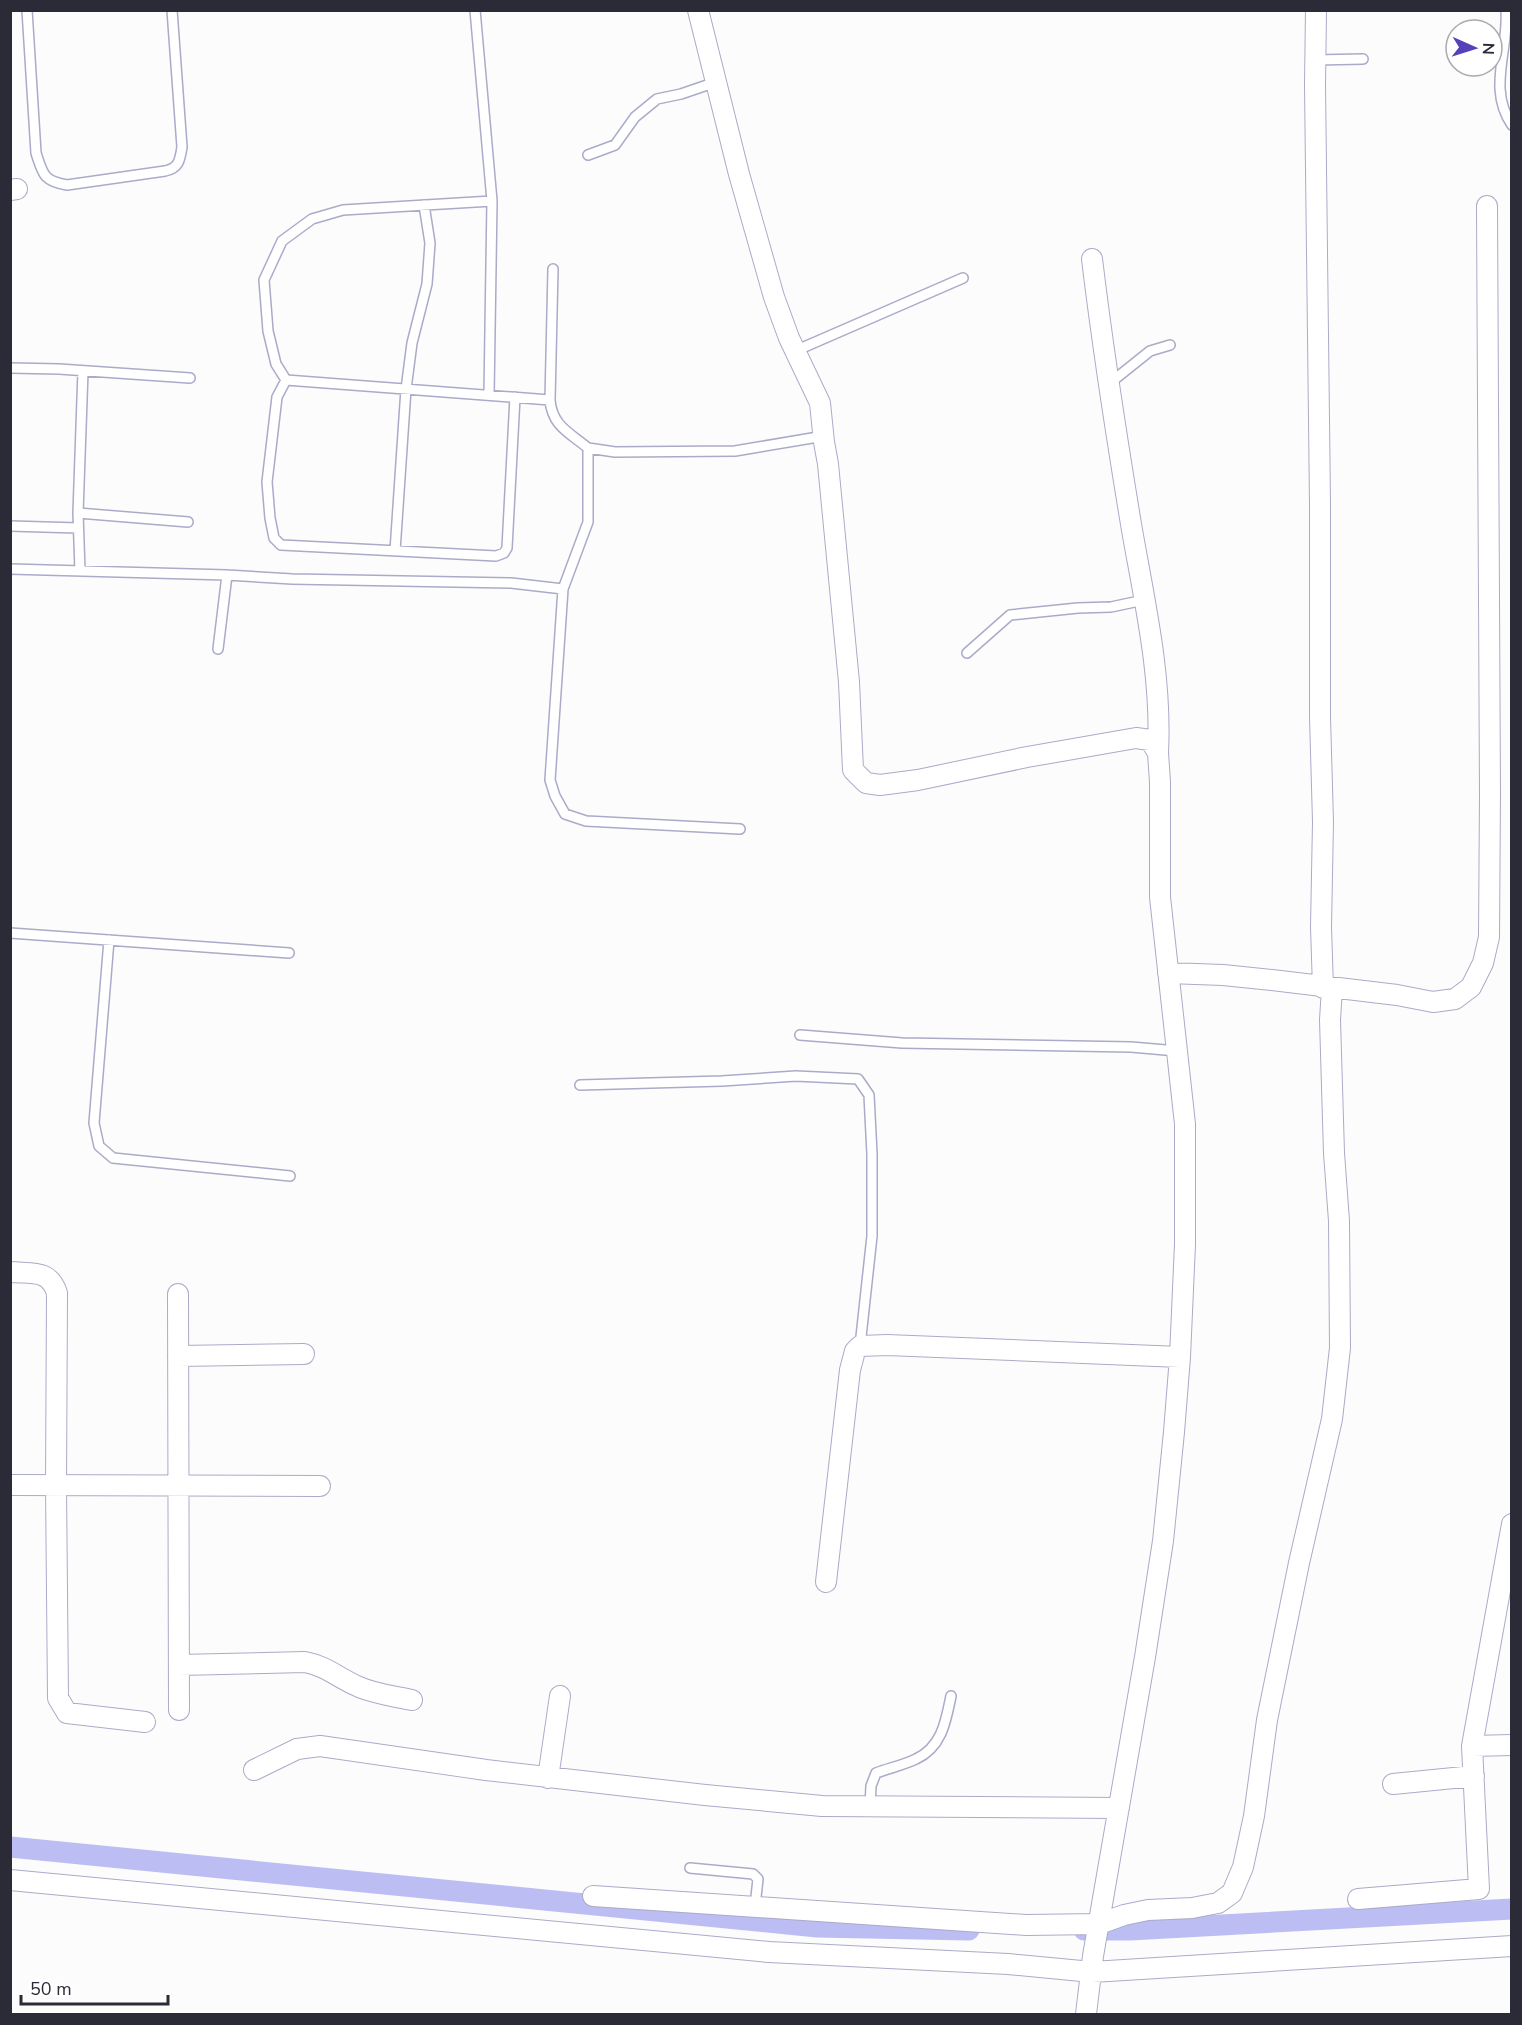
<svg xmlns="http://www.w3.org/2000/svg" width="1522" height="2025" viewBox="0 0 1522 2025" font-family="'Nunito Sans',sans-serif">
  <style>
    .lines { fill: none; stroke-linecap: round; stroke-linejoin: round }
    .canal { stroke: #bcbdf3; stroke-width: 21 }
    .lane-casing { stroke: #aaabc8; stroke-width: 12 }
    .street-casing { stroke: #aaabc8; stroke-width: 22 }
    .lane { stroke: #fff; stroke-width: 9 }
    .street { stroke: #fff; stroke-width: 20 }
  </style>
  <rect width="100%" height="100%" fill="#fcfcfc"/>
  <g class="lines">
    <path class="canal" d="M10 1847 817 1927 969 1930
      M1084 1930H1130L1512 1909"/>
    <defs>
      <path id="lane" d="M27 10 36 153C43 174 43 181 67 185L165 171C179 168 180 160 182 147L172 10
        M475 10 492 201 343 210 312 219 282 241 264 280 268 331 276 364 286 380 550 400
        M1506 10C1509 50 1487 89 1512 125
        M1315 60 1363 59
        M588 155 615 145 635 117 657 99 681 94 716 82
        M553 269 550 400C552 426 570 433 588 448
        M795 351 963 278
        M10 368 59 369 190 378
        M286 380 277 397 267 482 270 518 274 538 281 545 496 556 504 553 507 548 515 397
        M1110 383 1150 351 1170 345
        M489 395 492 201
        M78 513 188 522
        M10 526 78 528
        M395 551 406 389 412 343 427 284 430 243 424 205
        M10 569 227 575 292 579 511 583 563 589
        M80 571 78 513 83 371
        M218 649 227 575
        M967 653 1010 615 1078 608 1111 607 1144 600
        M740 829 586 821 565 814 555 796 550 780 563 589 588 522V448L615 452 735 451 824 436
        M10 933 289 953
        M109 940 94 1123 99 1146 113 1158 290 1176
        M800 1035 902 1043 1131 1047 1177 1051
        M580 1085 722 1081 796 1076 858 1079 869 1095 872 1154V1236L860 1346
        M870 1807 871 1786 876 1773C889 1768 904 1765 916 1759 942 1747 946 1721 951 1696
        M690 1868 753 1874 758 1879 755 1906"/>
      <path id="street" d="M698 10 739 174 774 297 789 338 820 403 824 442 828 464 849 682 853 770 866 783 880 785 918 780 1027 757 1136 738 1150 740 1158 753 1160 782V897L1185 1124V1244L1180 1357 1174 1432 1163 1541 1145 1657 1093 1956 1086 2014
        M1316 10 1315 85 1320 503V717L1323 822 1321 927 1323 988
        M10 190 17 189
        M1092 259C1103 350 1117 440 1132 530 1145 604 1162 677 1158 753
        M1168 973 1223 975 1272 980 1397 995 1433 1002 1455 999 1471 987 1483 963 1489 937 1490 794 1487 206
        M10 1272C33 1274 49 1269 57 1293L56 1485 58 1698 67 1713 145 1722
        M178 1294 179 1710
        M178 1356 304 1354
        M10 1485 320 1486
        M826 1582 850 1370 855 1351 860 1346 887 1345 1180 1357
        M179 1665 305 1662C326 1666 337 1677 357 1686 374 1694 393 1696 412 1700
        M1472 1746 1512 1745
        M254 1770 297 1749 320 1746 486 1770 705 1795 822 1806 1119 1808
        M548 1778 560 1696
        M1393 1784 1474 1776
        M10 1880 769 1952 1008 1964 1092 1972 1512 1946
        M593 1896 1026 1925 1099 1924 1124 1915 1148 1910 1192 1908 1218 1903 1232 1893 1243 1867 1254 1816 1267 1720 1299 1563 1332 1419 1340 1348 1339 1221 1334 1153 1330 1020 1332 988
        M1358 1899 1479 1889 1472 1746 1512 1524"/>
    </defs>
    <use href="#lane" class="lane-casing"/>
    <use href="#street" class="street-casing"/>
    <use href="#lane" class="lane"/>
    <use href="#street" class="street"/>
  </g>
  <rect width="1522" height="2025" fill="none" stroke="#2b2b37" stroke-width="24"/>
  <g transform="translate(1474 48) rotate(93)"><circle r="28" fill="#ffffff" stroke="#aaaaaf" stroke-width="1.5"/>
  <path d="M0-4.5L10 22L0 15L-10 22Z" fill="#5342b9"/>
  <text y="-9" font-size="16" font-weight="bold" text-anchor="middle" fill="#2b2b37">N</text>
  </g>
  <path d="M21 1995v9h147v-9" fill="none" stroke="#2b2b37" stroke-width="3"/>
  <text x="30" y="1995" font-size="18" fill="#2b2b37" stroke="#ffffff" stroke-width="4.5" paint-order="stroke">50 m</text>
</svg>
